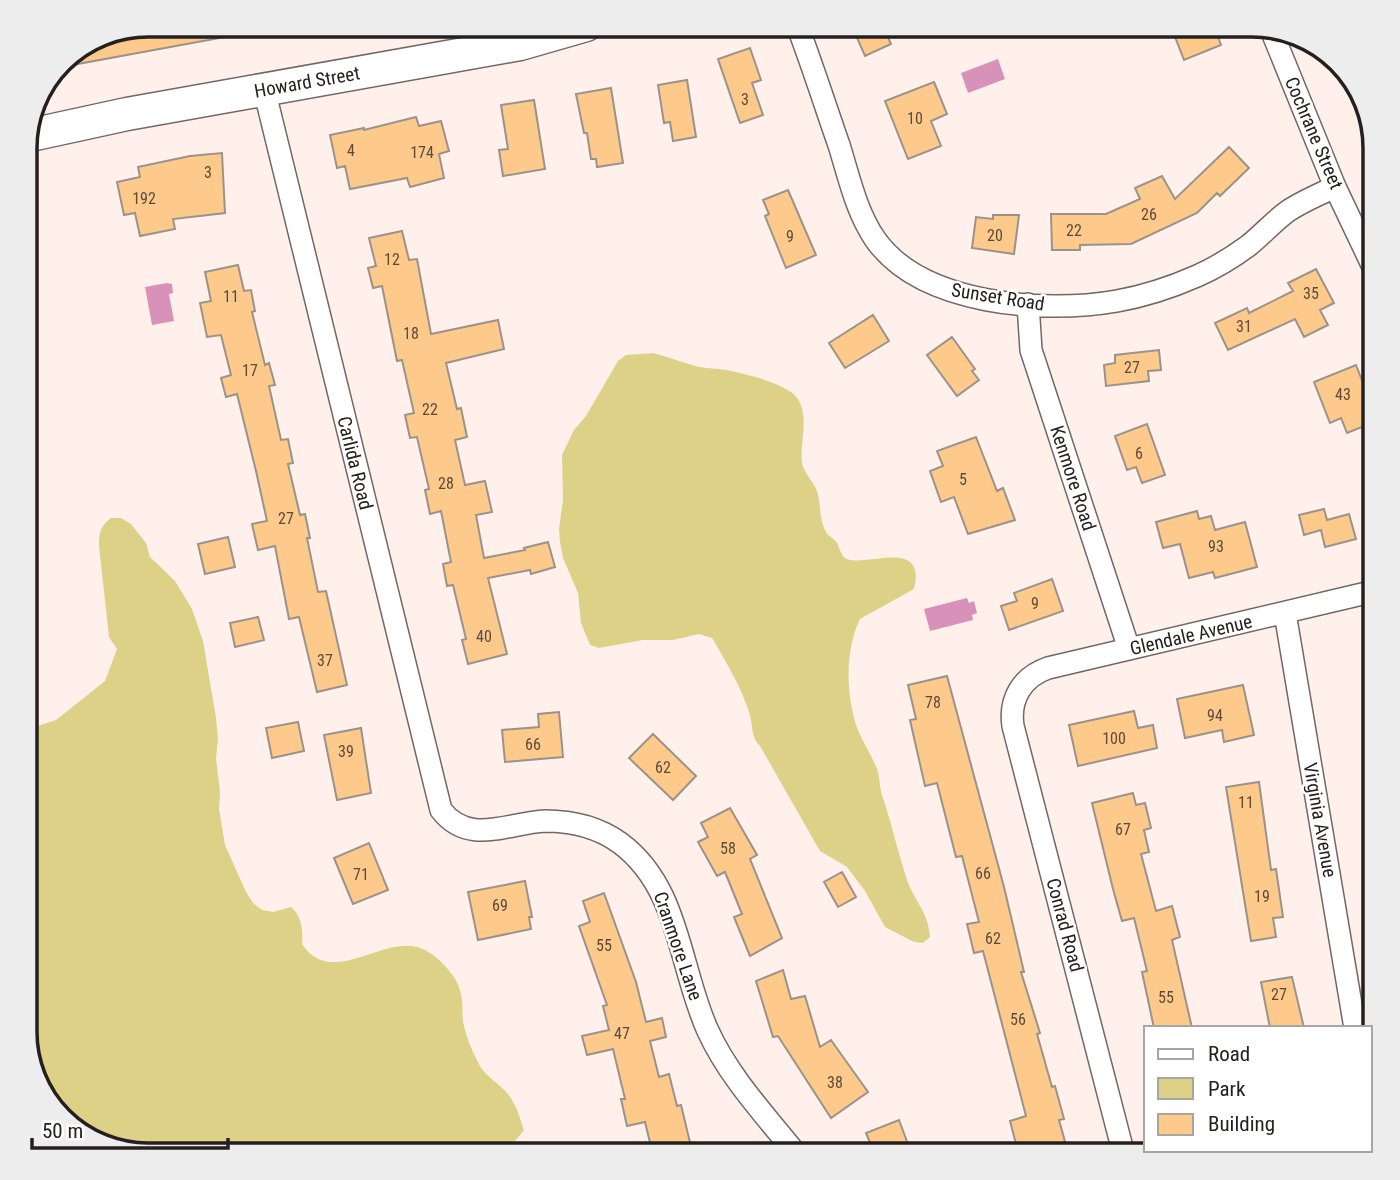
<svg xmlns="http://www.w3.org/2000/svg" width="1400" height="1180" viewBox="0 0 1400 1180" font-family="'Roboto Condensed',sans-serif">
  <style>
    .green { fill: #ddd187 }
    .water { fill: #d892b9 }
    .building { fill: #feca8c; stroke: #9b9389; stroke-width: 2 }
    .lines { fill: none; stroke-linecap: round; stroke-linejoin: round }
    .street-casing { stroke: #736763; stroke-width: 24 }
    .secondary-casing { stroke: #736763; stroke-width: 35 }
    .street { stroke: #fff; stroke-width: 21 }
    .secondary { stroke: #fff; stroke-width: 32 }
    .labels { text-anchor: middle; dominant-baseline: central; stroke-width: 5; stroke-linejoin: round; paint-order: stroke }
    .number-label { font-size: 16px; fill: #5b4a3a }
    .street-label { font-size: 19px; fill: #25201e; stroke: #fff }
    .rim { fill: none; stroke: #25201e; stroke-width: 3.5 }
  </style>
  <rect width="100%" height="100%" fill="#fff0eb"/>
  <path class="green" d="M653 353C668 357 684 363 699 367 709 369 720 368 731 371 750 375 774 381 791 392 813 408 799 441 802 463 804 473 813 481 817 491 821 505 819 519 826 532 829 537 834 538 837 543 839 547 841 554 844 557 858 571 928 534 914 589L860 619C845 650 846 692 856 725 861 740 871 753 877 769 880 777 879 786 882 795 892 824 898 854 908 883 916 902 929 915 930 937L923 943 914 942 885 927 865 891 847 867 820 851 760 746C751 738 753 727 750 715 742 688 726 662 712 638L699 634 673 640H643L599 648 590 645 581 623 578 593 563 558 560 542 559 529 563 500 562 455 574 430 586 416 618 361 626 355Z
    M111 518H121L131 524 146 543 150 557 175 581 192 609 203 641 216 718 218 739 216 758 220 792 219 809 225 845 246 892 253 903 262 910 273 912 291 907C302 916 303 930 302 944 333 991 386 930 425 950 440 958 458 977 461 994 463 1003 462 1012 463 1021 465 1035 473 1053 480 1066 486 1076 494 1080 502 1088 515 1099 519 1115 524 1130L515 1141 483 1155H147L66 1125 37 1087 25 1040V730L56 720 105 681 117 649 109 637 99 546C99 533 100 526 111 518Z"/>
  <path class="water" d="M998 59 1005 79 968 93 961 73Z
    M167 283 172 284 173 293 169 294 174 321 152 325 145 287Z
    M967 598 969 603 974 601 977 613 972 615 973 620 930 631 924 609Z"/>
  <path class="building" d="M147 24H235L236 35 72 65 69 54Z
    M851 24H882L891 44 865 56Z
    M1170 24H1213L1221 45 1184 60Z
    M750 48 761 80 752 83 763 115 740 123 718 59Z
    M687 80 696 137 673 141 670 122 664 123 658 85Z
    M934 82 947 114 931 121 941 146 908 159 885 101Z
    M611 88 623 163 597 167 596 159H591L587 133H584L576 94Z
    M534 100 545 169 503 176 499 150 508 149 501 105Z
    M416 117 419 126 441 121 449 151 439 154 444 178 410 187 407 178 350 189 345 166 337 168 330 135 364 128V130Z
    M1229 147 1249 168 1220 196 1217 193 1197 213 1131 244 1080 245V250H1052L1051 214H1106L1140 199 1135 188 1162 176 1175 199Z
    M222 153 225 213 173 219 175 229 140 236 135 213 124 215 117 182 140 177 138 167 190 156Z
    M788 190 816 255 786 268 765 216 769 214 763 200Z
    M993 215H1019L1014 254 972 248 976 217 993 219Z
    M402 231 409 260 417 259 431 334 498 320 504 349 446 363 457 409 461 408 467 437 455 440 465 485 485 481 492 512 476 515 484 558 525 550 524 548 548 542 555 567 531 574 530 570 488 578 507 654 468 664 462 640 466 639 453 585 447 586 443 564 451 562 441 511 430 514 425 490 429 489 417 437 410 438 405 415 414 413 402 360 397 361 382 286 373 288 368 268 376 266 369 238Z
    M238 265 244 291 251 290 255 311 252 312 265 365 269 363 275 385 269 386 281 440 288 439 293 463 288 464 300 515 305 514 310 538H307L318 592 326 591 347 685 317 692 299 617 289 619 275 546 258 550 252 524 267 521 256 471 237 394 226 397 221 378 231 375 221 335 207 337 200 303 211 301 205 272Z
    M1316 269 1334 303 1320 310 1328 325 1304 337 1295 319 1228 350 1215 323 1247 308 1249 313 1293 291 1288 283Z
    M873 315 889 341 845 368 829 343Z
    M952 337 975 369 972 371 979 380 957 396 927 355Z
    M1159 350 1161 370 1148 371 1149 381 1106 386 1104 365 1115 363V355Z
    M1356 365 1372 406 1366 409 1372 423 1347 433 1341 418 1330 423 1314 382Z
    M1147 424 1165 475 1142 483 1136 467 1127 470 1115 436Z
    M976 437 997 491 1003 488 1015 520 968 534 954 497 941 502 930 471 943 466 937 451Z
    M1324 509 1327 520 1349 514 1356 539 1325 547 1321 530 1304 535 1299 515Z
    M1197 511 1199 519 1211 516 1215 530 1245 522 1257 567 1215 578 1213 572 1189 578 1180 544 1163 548 1156 522Z
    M228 537 235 567 205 574 198 544Z
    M1052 579 1063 611 1009 630 1001 606 1017 601 1014 593Z
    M258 617 264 640 235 647 230 623Z
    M947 676 1004 887 1024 972H1021L1040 1033 1037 1034 1052 1087 1055 1086 1064 1119 1059 1120 1066 1145 1037 1153 1036 1150 1019 1155 1010 1121 1026 1116 983 951 974 953 967 924 979 922 962 856 956 857 937 783 925 786 910 720 916 719 908 685Z
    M1243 685 1254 735 1224 742 1222 730 1185 738 1177 699Z
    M1134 711 1138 728 1153 725 1157 748 1078 766 1069 725Z
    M559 712 563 757 505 762 502 730 539 727 538 714Z
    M298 722 304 751 272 758 266 728Z
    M361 728 371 793 337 800 324 735Z
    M653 734 696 776 673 800 629 758Z
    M1259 782 1271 870 1276 869 1283 917 1273 918 1276 937 1251 941 1226 787Z
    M1133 793 1136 805 1145 803 1151 828 1144 830 1149 852 1141 854 1156 911 1172 906 1180 937 1172 940 1192 1028H1154L1142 972 1147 971 1134 918 1122 921 1113 889 1092 803Z
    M730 808 757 855 750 859 782 938 750 956 734 917 742 914 725 872 717 876 698 842 708 837 701 823Z
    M369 843 388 890 353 904 334 858Z
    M842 872 856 897 838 907 824 882Z
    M525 881 532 917H529L531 929 478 940 468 892Z
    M604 893 636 982 646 1022 662 1018 666 1037 650 1041 659 1077 669 1074 677 1106 681 1105 693 1155H653L645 1122 627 1126 621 1099H625L613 1049 587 1055 582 1036 609 1030 603 1006 607 1005 579 926 590 922 583 901Z
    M783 970 791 999 805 996 820 1047 831 1040 868 1092 831 1118 778 1036 773 1037 756 981Z
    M1292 977 1304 1028H1270L1261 982Z
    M899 1120 912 1155H875L866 1133Z"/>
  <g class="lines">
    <defs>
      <path id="street" d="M797 25C812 64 825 105 839 145 849 177 856 211 875 239 921 305 1044 314 1117 301 1145 296 1172 287 1197 276 1215 268 1233 257 1248 246 1262 235 1274 221 1288 211 1303 201 1320 194 1335 187
        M1272 32 1335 187 1375 271
        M264 89 441 810C469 846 507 823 545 821 571 821 598 827 620 843 680 887 679 968 708 1031 729 1077 766 1116 797 1155
        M1028 304 1031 350 1129 649
        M1285 613 1355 1028
        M1124 1155 1013 726C1009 699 1022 677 1048 668L1375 591"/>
      <path id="secondary" d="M26 136 127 114 520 44 586 25"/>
    </defs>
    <use href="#street" class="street-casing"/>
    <use href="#secondary" class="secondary-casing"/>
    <use href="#street" class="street"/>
    <use href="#secondary" class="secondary"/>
  </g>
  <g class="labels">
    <g class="number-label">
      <text x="745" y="99">3</text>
      <text x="915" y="118">10</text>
      <text x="351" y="150">4</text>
      <text x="422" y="152">174</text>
      <text x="208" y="172">3</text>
      <text x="144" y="198">192</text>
      <text x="1149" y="214">26</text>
      <text x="1074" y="230">22</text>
      <text x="995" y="235">20</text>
      <text x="790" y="236">9</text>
      <text x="392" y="259">12</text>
      <text x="1311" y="293">35</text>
      <text x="231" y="296">11</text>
      <text x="1244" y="326">31</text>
      <text x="411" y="333">18</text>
      <text x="1132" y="367">27</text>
      <text x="250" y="370">17</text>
      <text x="1343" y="394">43</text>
      <text x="430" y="409">22</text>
      <text x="1139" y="453">6</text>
      <text x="963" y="479">5</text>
      <text x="446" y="483">28</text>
      <text x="286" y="518">27</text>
      <text x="1216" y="546">93</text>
      <text x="1035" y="603">9</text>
      <text x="484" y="636">40</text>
      <text x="325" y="660">37</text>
      <text x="933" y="702">78</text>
      <text x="1215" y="715">94</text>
      <text x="1114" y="738">100</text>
      <text x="533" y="744">66</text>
      <text x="346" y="751">39</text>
      <text x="663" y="767">62</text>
      <text x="1246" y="802">11</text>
      <text x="1123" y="829">67</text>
      <text x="728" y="848">58</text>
      <text x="983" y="873">66</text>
      <text x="361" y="874">71</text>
      <text x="1262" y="896">19</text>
      <text x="500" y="905">69</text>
      <text x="993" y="938">62</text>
      <text x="604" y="945">55</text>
      <text x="1279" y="994">27</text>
      <text x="1166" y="997">55</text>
      <text x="1018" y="1019">56</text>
      <text x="622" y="1033">47</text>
      <text x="835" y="1082">38</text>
    </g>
    <g class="street-label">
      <text transform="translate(307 82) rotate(-10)">Howard Street</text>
      <text transform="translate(1314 133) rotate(67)">Cochrane Street</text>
      <text transform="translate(998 297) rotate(9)">Sunset Road</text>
      <text transform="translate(355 463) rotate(76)">Carlida Road</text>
      <text transform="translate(1073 478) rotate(72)">Kenmore Road</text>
      <text transform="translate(1191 635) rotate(-13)">Glendale Avenue</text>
      <text transform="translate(1320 820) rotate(80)">Virginia Avenue</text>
      <text transform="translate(1065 925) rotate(75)">Conrad Road</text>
      <text transform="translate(678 946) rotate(71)">Cranmore Lane</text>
    </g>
  </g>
  <path d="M0 0H1400V1180H0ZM148 37H1252A111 111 0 0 1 1363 148V1032A111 111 0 0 1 1252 1143H148A111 111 0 0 1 37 1032V148A111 111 0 0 1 148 37Z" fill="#eeeded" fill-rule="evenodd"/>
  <path class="rim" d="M148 37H1252A111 111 0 0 1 1363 148V1032A111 111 0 0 1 1252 1143H148A111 111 0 0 1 37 1032V148A111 111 0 0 1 148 37Z"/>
  <rect x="1144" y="1026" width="228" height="126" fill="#ffffff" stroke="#a8a6a5" stroke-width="2"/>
  <rect x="1158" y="1049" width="35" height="10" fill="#ffffff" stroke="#a8a6a5" stroke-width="2"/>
  <text x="1208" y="1061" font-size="21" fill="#25201e">Road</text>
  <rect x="1158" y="1078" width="35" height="21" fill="#ddd187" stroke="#a8a6a5" stroke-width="2"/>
  <text x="1208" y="1096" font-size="21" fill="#25201e">Park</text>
  <rect x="1158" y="1114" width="35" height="21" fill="#feca8c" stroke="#a8a6a5" stroke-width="2"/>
  <text x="1208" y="1131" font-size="21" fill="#25201e">Building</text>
  <path d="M32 1138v10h196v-10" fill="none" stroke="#25201e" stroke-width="3.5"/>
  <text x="42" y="1138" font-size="21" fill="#25201e" stroke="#ffffff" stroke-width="5" paint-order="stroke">50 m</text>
</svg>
